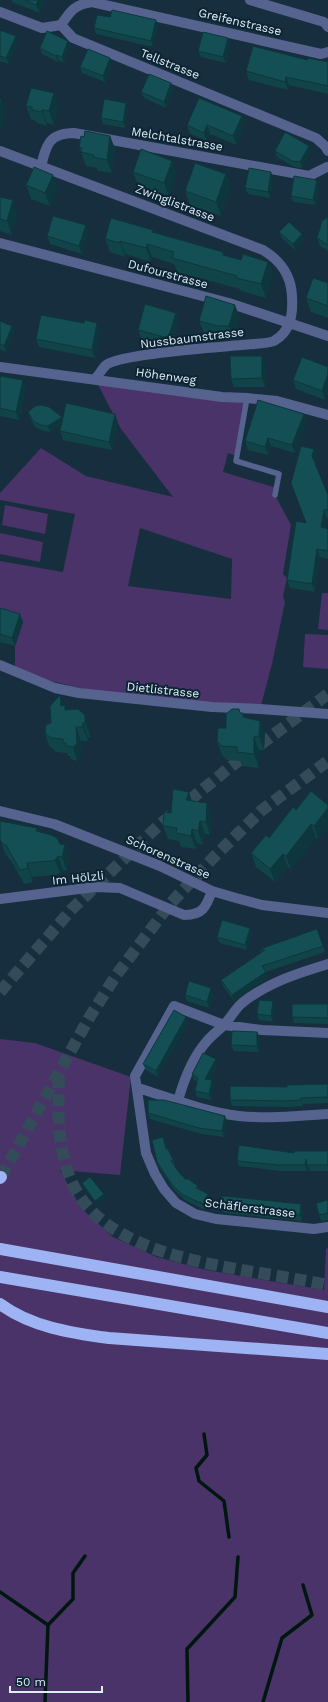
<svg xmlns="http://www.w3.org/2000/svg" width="328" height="1702" viewBox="0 0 328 1702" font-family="'Work Sans',sans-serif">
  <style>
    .green { fill: #4a3368; fill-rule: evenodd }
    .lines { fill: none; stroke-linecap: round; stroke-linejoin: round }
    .stream { stroke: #001710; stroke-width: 3.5 }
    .motorway-tunnel { stroke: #344b59; stroke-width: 12; stroke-dasharray: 12 6; stroke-linecap: butt }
    .service { stroke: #56638f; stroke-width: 5.5 }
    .minor { stroke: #56638f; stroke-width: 10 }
    .motorway { stroke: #9eb3f4; stroke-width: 12 }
    .wall { fill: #104449 }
    .shaded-wall { fill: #0d373c }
    .building { fill: #134f55; stroke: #0d373c }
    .labels { text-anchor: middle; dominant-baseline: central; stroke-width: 4; stroke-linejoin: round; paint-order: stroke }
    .street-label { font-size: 12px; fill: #dfedf7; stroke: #0c2433 }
  </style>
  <rect width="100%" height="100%" fill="#162e3d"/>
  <path class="green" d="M95 379 247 398 237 456 228 453 223 472 277 488 275 495 291 525 283 574 287 578 283 596 285 602 272 664 260 709 120 698 15 672V646L23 622 0 615V561L63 572 75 514 0 500V493L41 448 86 476 173 497 121 429ZM140 528 232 559 231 599 128 586Z
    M5 505 48 514 45 534 2 525Z
    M0 533 43 542 40 562 0 554Z
    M322 593H328V630L318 629Z
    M305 634 328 635V669L303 667Z
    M0 1039 35 1043 131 1077 120 1175 60 1170 81 1208 113 1237 157 1257 206 1270 324 1290 326 1249 328 1248V1702H0Z"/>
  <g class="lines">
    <path class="stream" d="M204 1434 207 1455 196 1468 199 1481 224 1501 229 1537
      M0 1592 48 1625 45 1702
      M48 1625 73 1599V1573L85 1556
      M188 1702 187 1649 235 1597 238 1557
      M263 1702 282 1638 312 1615 303 1585"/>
    <path class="motorway-tunnel" d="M0 992 71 910 158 826 229 768 328 694
      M59 1076C58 1111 57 1145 70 1178 96 1244 186 1260 247 1271 274 1275 301 1280 328 1285
      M1 1177 89 1018 117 974 170 904 214 857 262 810 328 761"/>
    <path class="service" d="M247 398 236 461 279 474 275 495"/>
    <path class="minor" d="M250 0 324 22 328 27
      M0 12 42 28 61 25 73 38 316 138 325 146 328 151
      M61 25C71 10 74 5 92 2L321 54 328 52
      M0 151 263 250C281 261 291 275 292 296 293 315 291 331 274 341 267 344 249 344 241 345 219 347 119 354 106 365 102 369 99 375 95 379
      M41 167C46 145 49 133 74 133L309 176 327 167
      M0 243 229 303 328 336
      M0 367 222 397 247 398 277 401 328 415
      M0 665 55 688 79 693 212 707 260 709 328 714
      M0 811 54 824 160 866 212 891 236 898 262 905 328 913
      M0 899 95 887 120 888 184 915C203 915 206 907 212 891
      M328 1033 262 1030 224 1025 174 1006 135 1076 146 1153 155 1174 164 1189 176 1203 195 1214 216 1219 314 1229 328 1227
      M138 1088C170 1098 205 1112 239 1116 268 1119 299 1116 328 1114
      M178 1101C184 1079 192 1058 207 1041 212 1035 218 1031 223 1026 230 1019 235 1009 242 1003 267 983 298 973 328 964"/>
    <path class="motorway" d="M0 1178 1 1177
      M0 1249 328 1307
      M0 1277 328 1333
      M0 1304C31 1327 71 1333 109 1338L328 1354"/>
  </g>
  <path class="wall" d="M12 0H45L40 13 12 2Z
    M110 17 158 26 153 47 96 34 94 28Z
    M0 30 18 42 9 64 0 61Z
    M228 38 230 44 226 63 201 57 198 51Z
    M70 46 64 63 59 61 58 62 42 54 40 48Z
    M307 60 328 62V94L289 85 288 90 249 80 246 71Z
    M112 64 105 82 82 73 80 67Z
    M174 89 166 108 144 98 141 92Z
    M26 106 59 107 54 125 47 123V126L37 123 36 121 31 119Z
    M128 109 125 128 103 124 101 118Z
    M245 124 236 145 210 134 207 141 190 134 187 125Z
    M110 136 115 149 112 173 98 171 97 168 86 166 84 161 79 147 84 137Z
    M309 146 311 151 302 168 294 167 277 157 275 151Z
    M172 161 177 174 169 196 138 185 133 172Z
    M226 174 231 188 221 216 190 205 185 191Z
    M273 178 270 198 248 194 245 188Z
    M26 185 58 189 50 206 31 199Z
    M319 186 316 205 293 202 291 196Z
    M0 197 18 214 12 235 0 231Z
    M328 217V251L320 246 317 238Z
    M153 230 154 233 223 252 225 256 241 260 268 262 273 275 266 298 241 291 240 289 177 272 174 264 152 257 151 262 125 254V257L110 252 105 239Z
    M279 232 304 240 295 250 282 238Z
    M89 233 82 254 50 244 47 236Z
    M328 283V318L311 312 306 298Z
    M176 313 179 321 172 345H168L141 338 138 330Z
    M240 318 234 339 223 340 204 334 199 321Z
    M0 321 12 326 14 332 6 352 0 349Z
    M84 323H97L100 331 95 358 39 347 36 339Z
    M265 364V387H234L231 379Z
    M328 367V391L325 400 296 389 293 380Z
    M0 376 26 388 19 420 0 416Z
    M28 412 63 418 118 422 112 450 63 440 60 431 61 425 50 432 43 431 35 427 30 418Z
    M304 414 307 422 295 453 271 446 268 455 248 450 245 441Z
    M314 449 317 457 315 464 328 495V518H327L325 528 328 529V559L320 557 315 592 290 588 287 580 306 523Z
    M0 608 23 622 15 646 0 642Z
    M64 705 66 710 85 715 90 728V737H88V741H81V758L77 761 71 759 70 756H68L67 753 56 752 49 746 45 733Z
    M241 713H243L245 718 260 721 265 735 264 750H259V768L242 766 240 761 227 760 222 755 217 741 226 728Z
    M189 792 192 801 212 817 210 835 205 834 203 845 197 843 196 849 181 847 179 841 168 839 163 826 171 813Z
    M328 805V828L318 839 316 838 291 869 288 867 275 882 256 867 251 853 269 838 296 810Z
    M37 828 38 832 60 844 65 845 69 859 67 871 63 870 60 873 56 875 32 877 33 882 24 884 10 859H9L5 853 0 840Z
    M250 928 252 934 247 950 220 943 217 937Z
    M317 929 325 952 266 972 268 977 234 1001 223 986 221 980 261 953 260 949Z
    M213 994 209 1008 187 1001 185 995Z
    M273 1001 275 1007 273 1022 259 1020 257 1014Z
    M328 1004V1024L294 1023 292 1017Z
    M186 1017 188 1023 158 1077 146 1070 143 1064Z
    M257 1032 260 1038 259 1052 234 1051 231 1045Z
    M216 1059 218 1065 210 1080 214 1086 211 1100 197 1097 195 1091 197 1082 194 1080 192 1074Z
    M328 1084V1103L303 1104V1106L288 1107 232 1106 230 1100 287 1087Z
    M148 1113 225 1116 227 1122 224 1137 201 1134 150 1119Z
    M165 1143 167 1149 173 1160 175 1166 174 1167 178 1171 186 1180 199 1189 208 1194 210 1200 205 1210 185 1200 175 1191 159 1167 157 1162Z
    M328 1151V1171H309L308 1167 307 1171H280L239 1166 237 1161 294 1153Z
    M82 1183 104 1194 105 1197 97 1204 83 1186Z
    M328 1200V1220L321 1221 319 1215Z
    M220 1206 303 1210 302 1221 225 1213 224 1212H222Z"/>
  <path class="shaded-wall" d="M38 0H45L40 13 36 5Z
    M156 20 158 26 153 47 151 41Z
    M16 36 18 42 9 64 6 58Z
    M228 38 230 44 226 63 223 57Z
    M68 41 70 46 64 63 62 57Z
    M57 55 59 61 58 62 56 56Z
    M110 58 112 64 105 82 103 76Z
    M286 77 289 85 288 90 285 82Z
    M171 83 174 89 166 108 164 102Z
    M54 93 59 107 54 125 49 111Z
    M2 100 7 113 0 130V105Z
    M126 103 128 109 125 128 123 122Z
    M42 110 47 123V126L42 112Z
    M242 116 245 124 236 145 233 136Z
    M207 125 210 134 207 141 204 133Z
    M110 136 115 149 112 173 107 160Z
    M309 146 311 151 302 168 300 162Z
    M172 161 177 174 169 196 164 183Z
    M271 172 273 178 270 198 268 192Z
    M226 174 231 188 221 216 216 202Z
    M53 175 58 189 50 206 45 193Z
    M317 180 319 186 316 205 313 200Z
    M13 200 18 214 12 235 7 221Z
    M86 225 89 233 82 254 79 246Z
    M302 234 304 240 295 250 293 244Z
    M120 241 125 254V257L120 243Z
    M147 244 152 257 151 262 146 248Z
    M268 262 273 275 266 298 261 284Z
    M235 305 240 318 234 339 229 326Z
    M176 313 179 321 172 345 169 336Z
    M97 323 100 331 95 358 92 350Z
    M12 326 14 332 6 352 4 346Z
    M262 356 265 364V387L262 378Z
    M328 374V391L325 400 322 391Z
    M23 380 26 388 19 420 16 412Z
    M115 414 118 422 112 450 109 442Z
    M304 414 307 422 295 453 292 445Z
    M62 417 64 423 50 432 48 426Z
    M268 438 271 446 268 455 265 447Z
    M314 449 317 457 315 465 312 456Z
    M324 510 327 518 324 536 321 527Z
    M317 549 320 557 315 592 312 584Z
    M20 614 23 622 15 646 12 638Z
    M60 695 65 707V705L70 719 61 706Z
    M85 715 90 728V737L85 723Z
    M260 721 265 735 264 750 259 736Z
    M83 723 88 737V741L83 727Z
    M76 727 81 741V758L77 761 73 747Z
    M254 737 259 750V768L254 754Z
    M189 792 193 805 186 800Z
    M207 803 212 817 210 835 206 822Z
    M328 808V828L318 839 314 826Z
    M200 821 205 834 203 845 198 831Z
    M311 824 316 838 291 869 286 856Z
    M192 829 197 843 196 849 191 836Z
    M65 845 69 859 67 871 62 857Z
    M283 854 288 867 275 882 270 869Z
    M58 856 63 870 60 873 55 860Z
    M27 863 32 877 33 882 28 868Z
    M250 928 252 934 247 950 245 945Z
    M266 972 268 977 234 1001 232 995Z
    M211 988 213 994 209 1008 207 1002Z
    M273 1001 275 1007 273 1022 271 1016Z
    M186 1017 188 1023 158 1077 156 1071Z
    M257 1032 260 1038 259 1052 257 1046Z
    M216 1059 218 1065 208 1085 205 1079Z
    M212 1080 214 1086 211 1100 209 1094Z
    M225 1116 227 1122 224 1137 222 1131Z
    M306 1159 308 1167 307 1171 305 1165Z
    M104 1194 105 1197 97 1204 95 1201Z
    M208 1194 210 1200 205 1210 203 1204Z
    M301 1204 303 1210 302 1221 300 1215Z"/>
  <path class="building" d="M25 0H38L36 5Z
    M112 10 156 20 151 41 94 28 97 15 110 17Z
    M0 30 16 36 6 58 0 56Z
    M47 31 68 41 62 57 57 55 56 56 40 48Z
    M203 32 228 38 223 57 198 51Z
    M253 46 307 60 308 58 328 62V86L286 77 285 82 246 71Z
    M88 49 110 58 103 76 80 67Z
    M149 74 171 83 164 102 141 92Z
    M31 88 54 93 49 111 42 110V112L32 110V107L26 106Z
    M199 98 242 116 233 136 207 125 204 133 187 125Z
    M0 99 2 100 0 105Z
    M104 99 126 103 123 122 101 118Z
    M85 131 110 136 107 160 93 157 94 155 81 152 82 148 79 147 81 136 84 137Z
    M285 132 309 146 300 162 292 161 275 151Z
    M141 149 172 161 164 183 133 172Z
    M195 163 226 174 216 202 185 191Z
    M34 167 53 175 45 193 26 185Z
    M249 168 271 172 268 192 245 188Z
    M294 176 317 180 313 200 291 196Z
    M0 197 13 200 7 221 0 219Z
    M53 216 86 225 79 246 47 236Z
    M328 217V245L317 238 322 221Z
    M111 218 153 230 152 232 223 252V255L241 260 243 254 268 262 261 284 236 278 237 276 172 258 174 252 147 244 146 248 120 241V243L105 239Z
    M289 222 302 234 293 244 279 232Z
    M313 278 328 283V306L306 298Z
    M206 296 235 305 229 326H218L199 321Z
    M145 304 176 313 169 336 164 337 138 330Z
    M41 315 84 323 85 320 97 323 92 350 36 339Z
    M0 321 12 326 4 346 0 344Z
    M230 356H262V378L231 379Z
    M302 357 328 367V374L322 391 293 380Z
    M0 376 23 380 16 412 0 408Z
    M258 400 304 414 292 445 268 438 265 447 245 441Z
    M66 403 115 414 109 442 60 431Z
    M41 405 49 407 62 417 48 426 41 425 33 421 28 412 35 406Z
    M301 446 314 449 312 456 328 495V510H324L321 527 328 529V551L317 549 312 584 287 580 296 521 306 523 291 483Z
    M0 608 20 614 12 638 0 634Z
    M60 695 61 706 65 705V710L78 709 85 715V723H83V727H76L77 744 73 747 66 746V743H63V739L51 738 45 733 46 725 51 723 50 706Z
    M232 709H239L240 713H243V717L260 721 259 736 254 737V754L237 752V747L222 746 217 741 218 728H226V714Z
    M173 789 189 792 186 800 207 803 206 822 200 821 198 831 192 829 191 836 176 833 177 828 163 826 164 812 171 813Z
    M311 791 328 805V808L314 826 311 824 286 856 283 854 270 869 251 853 266 835 269 838 293 807 296 810Z
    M0 821 37 828 36 831 51 835 57 838 60 844 65 845 62 857 58 856 55 860 51 861 27 863 28 868 20 870 6 845H4L0 840Z
    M222 920 250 928 245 945 217 937Z
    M317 929 323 946 262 966 266 972 232 995 221 980 265 950 260 949Z
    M189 981 211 988 207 1002 185 995Z
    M259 1000 273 1001 271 1016 257 1014Z
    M292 1004H328V1018L292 1017Z
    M174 1010 186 1017 156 1071 143 1064Z
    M232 1031 257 1032V1046L231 1045Z
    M203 1053 216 1059 205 1079 212 1080 209 1094 195 1091 198 1078 192 1074Z
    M328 1084V1097L301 1098V1100L286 1101 230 1100V1086L287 1087V1085Z
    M148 1100H164L225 1116 222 1131 199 1128 148 1113Z
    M163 1137 166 1149H168L173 1160 171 1161 178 1171 186 1180 187 1178 198 1186 196 1188 208 1194 203 1204 183 1195 173 1186 157 1162 152 1140Z
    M239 1145 294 1153V1151H328V1165H307L306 1159 305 1165H278L237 1161Z
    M90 1177 104 1194 95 1201 82 1183Z
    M224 1196 301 1204 300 1215 223 1208V1206H220L221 1197Z
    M328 1200V1213L319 1215 316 1203Z"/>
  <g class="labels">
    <g class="street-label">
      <text transform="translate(240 22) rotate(13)">Greifenstrasse</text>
      <text transform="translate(170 64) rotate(22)">Tellstrasse</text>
      <text transform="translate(177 139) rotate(10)">Melchtalstrasse</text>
      <text transform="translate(175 203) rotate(21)">Zwinglistrasse</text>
      <text transform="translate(168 274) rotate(15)">Dufourstrasse</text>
      <text transform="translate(192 338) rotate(-7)">Nussbaumstrasse</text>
      <text transform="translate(166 376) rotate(8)">Höhenweg</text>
      <text transform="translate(163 690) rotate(6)">Dietlistrasse</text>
      <text transform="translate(168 857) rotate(24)">Schorenstrasse</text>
      <text transform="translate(78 878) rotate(-6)">Im Hölzli</text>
      <text transform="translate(250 1208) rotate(7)">Schäflerstrasse</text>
    </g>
  </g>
  <path d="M10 1686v6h92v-6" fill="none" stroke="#dfedf7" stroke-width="2"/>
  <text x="16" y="1686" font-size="12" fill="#dfedf7" stroke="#0c2433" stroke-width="3" paint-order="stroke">50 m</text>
</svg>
